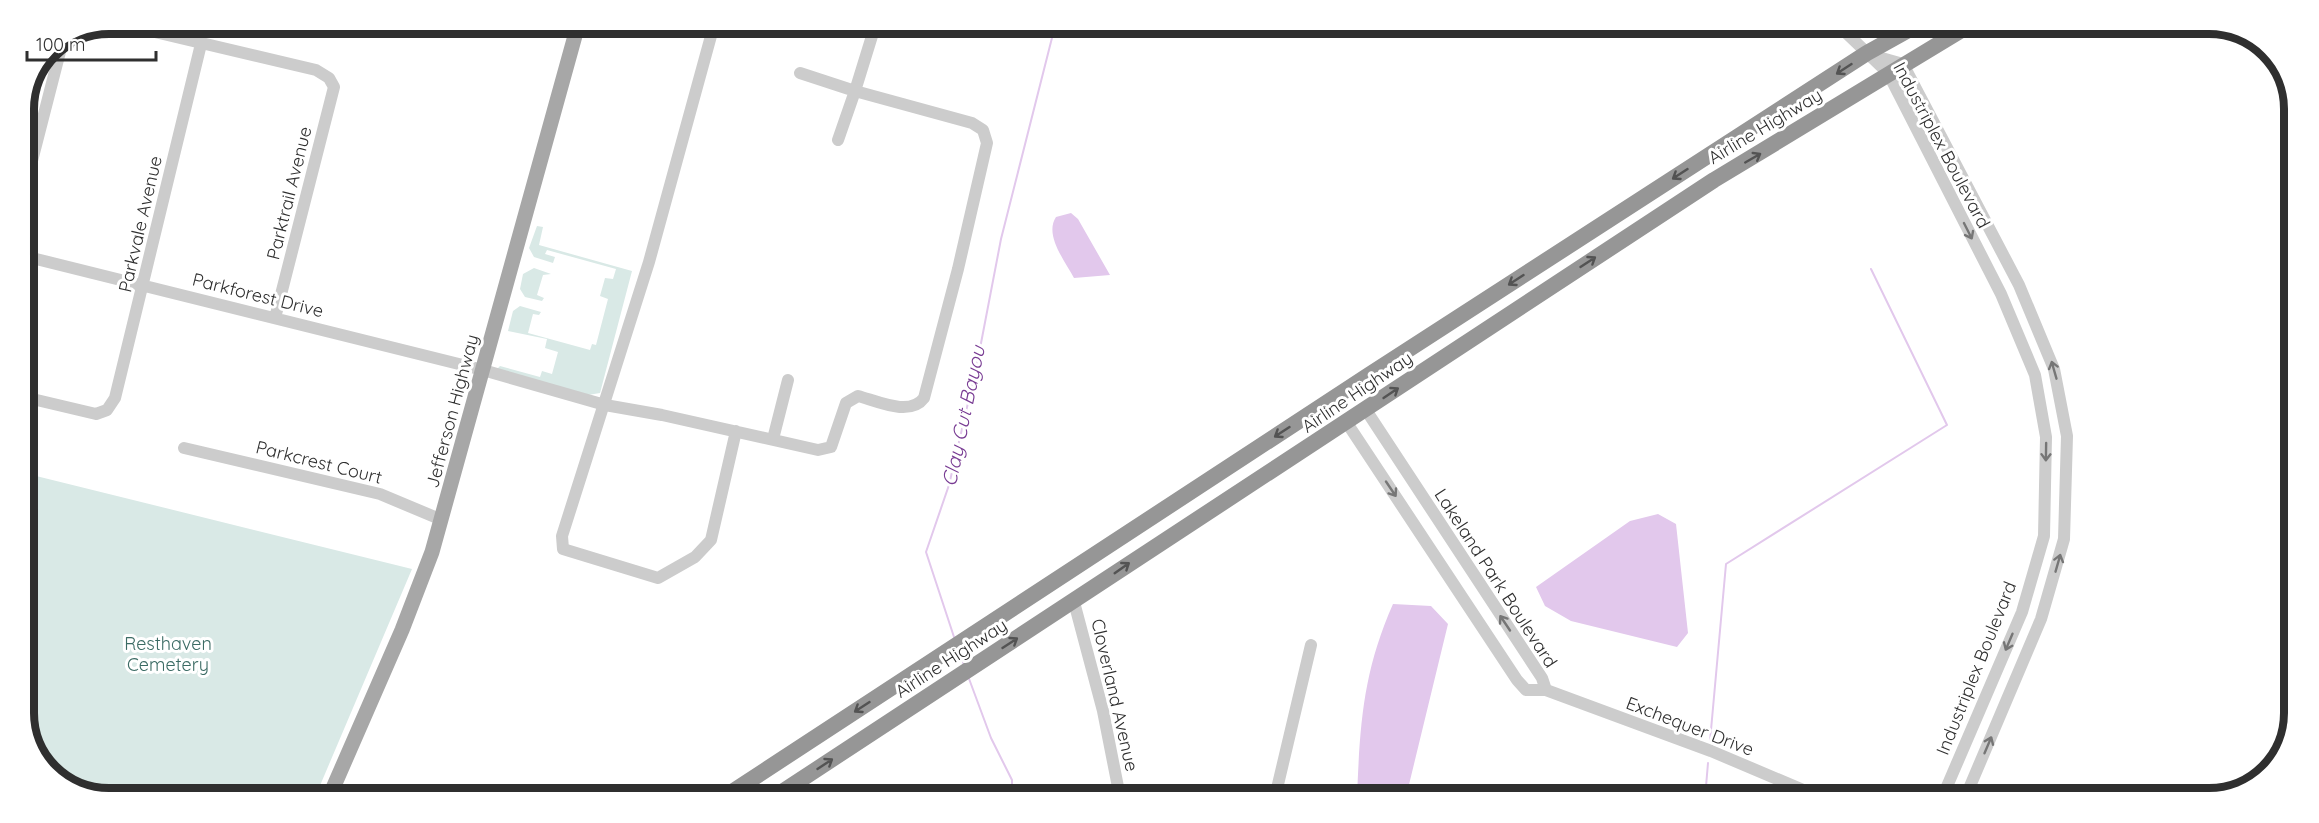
<svg xmlns="http://www.w3.org/2000/svg" width="2319" height="823" viewBox="0 0 2319 823" font-family="Quicksand,sans-serif">
  <style>
    .green { fill: #d9e9e6 }
    .water { fill: #e2c8ec }
    .lines { fill: none; stroke-linecap: round; stroke-linejoin: round }
    .stream { stroke: #e2c8ec; stroke-width: 2 }
    .minor { stroke: #ccc; stroke-width: 12 }
    .major { stroke: #a7a7a7; stroke-width: 15 }
    .highway { stroke: #969696; stroke-width: 16 }
    .oneway { stroke: #535353 }
    .oneway2 { stroke: #767676 }
    .labels { text-anchor: middle; dominant-baseline: central; stroke-width: 6; stroke-linejoin: round; paint-order: stroke }
    .street-label { font-size: 18px; fill: #2f2f2f; stroke: #fff }
    .park-label { font-size: 18px; fill: #3b6b64; stroke: #fff }
    .water-label { font-size: 20px; font-style: italic; fill: #783b93; stroke: #fff }
    .rim { fill: none; stroke: #2f2f2f; stroke-width: 8 }
  </style>
  <rect width="100%" height="100%" fill="#fff"/>
  <path class="green" d="M537 226 543 227 539 245 632 271 600 393 588 395 497 369 500 366 540 377 542 371 552 374 558 352 545 348 547 339 508 331 513 311 520 306 541 312 539 315 533 314 528 333 590 350 592 344 596 345 608 299 600 296 605 278 613 279 616 269 547 250 545 254 555 257 553 263 534 257 529 248Z
    M534 268 551 274 543 275 537 295 544 298 542 301 525 297 520 289 523 274Z
    M24 473 412 569 316 795H83L42 766 24 719Z"/>
  <path class="water" d="M1071 213 1078 219 1110 275 1074 278C1065 261 1044 235 1056 217Z
    M1658 514 1676 524 1688 633 1677 647 1571 621 1545 606 1536 587 1630 521Z
    M1393 604 1431 606 1448 624 1406 797H1357C1360 724 1363 672 1393 604Z"/>
  <g class="lines">
    <path class="stream" d="M954 637 926 552 949 485 977 364 1001 239 1055 26
      M959 651 964 665
      M968 676 991 738 1012 780V796
      M1710 741 1726 564 1947 425 1871 269
      M1705 798 1708 763"/>
    <path class="minor" d="M121 24 316 70 329 78 334 87 275 318
      M714 25 649 262 562 536 563 549 658 578 695 557 711 540 736 431
      M1841 28 1888 73 2001 294 2035 375 2046 437 2044 536 2022 612 1942 798
      M2209 28 2240 31
      M1871 55 1903 64 2019 285 2054 369 2067 436 2064 539 2041 619 1965 798
      M800 73 855 91 838 140
      M24 192 62 44
      M24 256 483 370 605 405 662 415 818 450 831 447 846 403 858 396C877 401 910 417 924 398L958 269 987 143 983 130 972 123 855 91 872 36 865 26
      M24 397 96 414 107 410 115 398 201 44
      M1366 410 1542 678 1546 690
      M1347 423 1517 680 1526 690H1546
      M773 439 788 380
      M184 448 380 494 442 520
      M1074 602 1103 711 1120 797
      M1546 690 1711 751 1822 798
      M1275 797 1311 645"/>
    <path class="major" d="M330 795 402 630 432 552 578 25"/>
    <path class="highway" d="M726 796 1369 375 1867 53 1912 28
      M776 796 1714 180 1965 28"/>
  </g>
  <defs><path id="oneway-shaft" d="M-6 0H5M1.5-3L5.5 0L1.5 3" fill="none" stroke-width="1.6" stroke-linecap="round" stroke-linejoin="round" transform="scale(1.5)"/></defs>
  <g class="oneway">
    <use href="#oneway-shaft" transform="translate(1844 69) rotate(147)"/>
    <use href="#oneway-shaft" transform="translate(1753 158) rotate(-30)"/>
    <use href="#oneway-shaft" transform="translate(1680 174) rotate(147)"/>
    <use href="#oneway-shaft" transform="translate(1588 262) rotate(-33)"/>
    <use href="#oneway-shaft" transform="translate(1516 280) rotate(147)"/>
    <use href="#oneway-shaft" transform="translate(1391 393) rotate(-34)"/>
    <use href="#oneway-shaft" transform="translate(1282 432) rotate(147)"/>
    <use href="#oneway-shaft" transform="translate(1122 568) rotate(-35)"/>
    <use href="#oneway-shaft" transform="translate(1010 643) rotate(-33)"/>
    <use href="#oneway-shaft" transform="translate(862 707) rotate(147)"/>
    <use href="#oneway-shaft" transform="translate(825 764) rotate(-33)"/>
  </g>
  <g class="oneway2">
    <use href="#oneway-shaft" transform="translate(1968 231) rotate(63)"/>
    <use href="#oneway-shaft" transform="translate(2054 370) rotate(-106)"/>
    <use href="#oneway-shaft" transform="translate(2046 452) rotate(91)"/>
    <use href="#oneway-shaft" transform="translate(1391 489) rotate(56)"/>
    <use href="#oneway-shaft" transform="translate(2058 563) rotate(-74)"/>
    <use href="#oneway-shaft" transform="translate(1505 623) rotate(-124)"/>
    <use href="#oneway-shaft" transform="translate(2009 642) rotate(113)"/>
    <use href="#oneway-shaft" transform="translate(1988 745) rotate(-67)"/>
  </g>
  <g class="labels">
    <g class="street-label">
      <text transform="translate(1765 126) rotate(-31)">Airline Highway</text>
      <text transform="translate(1942 145) rotate(62)">Industriplex Boulevard</text>
      <text transform="translate(289 193) rotate(-76)">Parktrail Avenue</text>
      <text transform="translate(140 224) rotate(-77)">Parkvale Avenue</text>
      <text transform="translate(258 295) rotate(14)">Parkforest Drive</text>
      <text transform="translate(1357 392) rotate(-34)">Airline Highway</text>
      <text transform="translate(452 411) rotate(-75)">Jefferson Highway</text>
      <text transform="translate(319 462) rotate(14)">Parkcrest Court</text>
      <text transform="translate(1496 578) rotate(57)">Lakeland Park Boulevard</text>
      <text transform="translate(951 658) rotate(-33)">Airline Highway</text>
      <text transform="translate(1976 668) rotate(-68)">Industriplex Boulevard</text>
      <text transform="translate(1115 695) rotate(77)">Cloverland Avenue</text>
      <text transform="translate(1690 726) rotate(21)">Exchequer Drive</text>
    </g>
    <g class="park-label">
      <text x="168" y="643">Resthaven<tspan x="168" dy="21">Cemetery</tspan></text>
    </g>
    <g class="water-label">
      <text transform="translate(963 416) rotate(-78)">Clay Cut Bayou</text>
    </g>
  </g>
  <path d="M0 0H2319V823H0ZM109 34H2209A75 75 0 0 1 2284 109V713A75 75 0 0 1 2209 788H109A75 75 0 0 1 34 713V109A75 75 0 0 1 109 34Z" fill="#fff" fill-rule="evenodd"/>
  <path class="rim" d="M109 34H2209A75 75 0 0 1 2284 109V713A75 75 0 0 1 2209 788H109A75 75 0 0 1 34 713V109A75 75 0 0 1 109 34Z"/>
  <path d="M27 51v9h129v-9" fill="none" stroke="#2f2f2f" stroke-width="3"/>
  <text x="36" y="51" font-size="18" fill="#2f2f2f" stroke="#ffffff" stroke-width="4.5" paint-order="stroke">100 m</text>
</svg>
